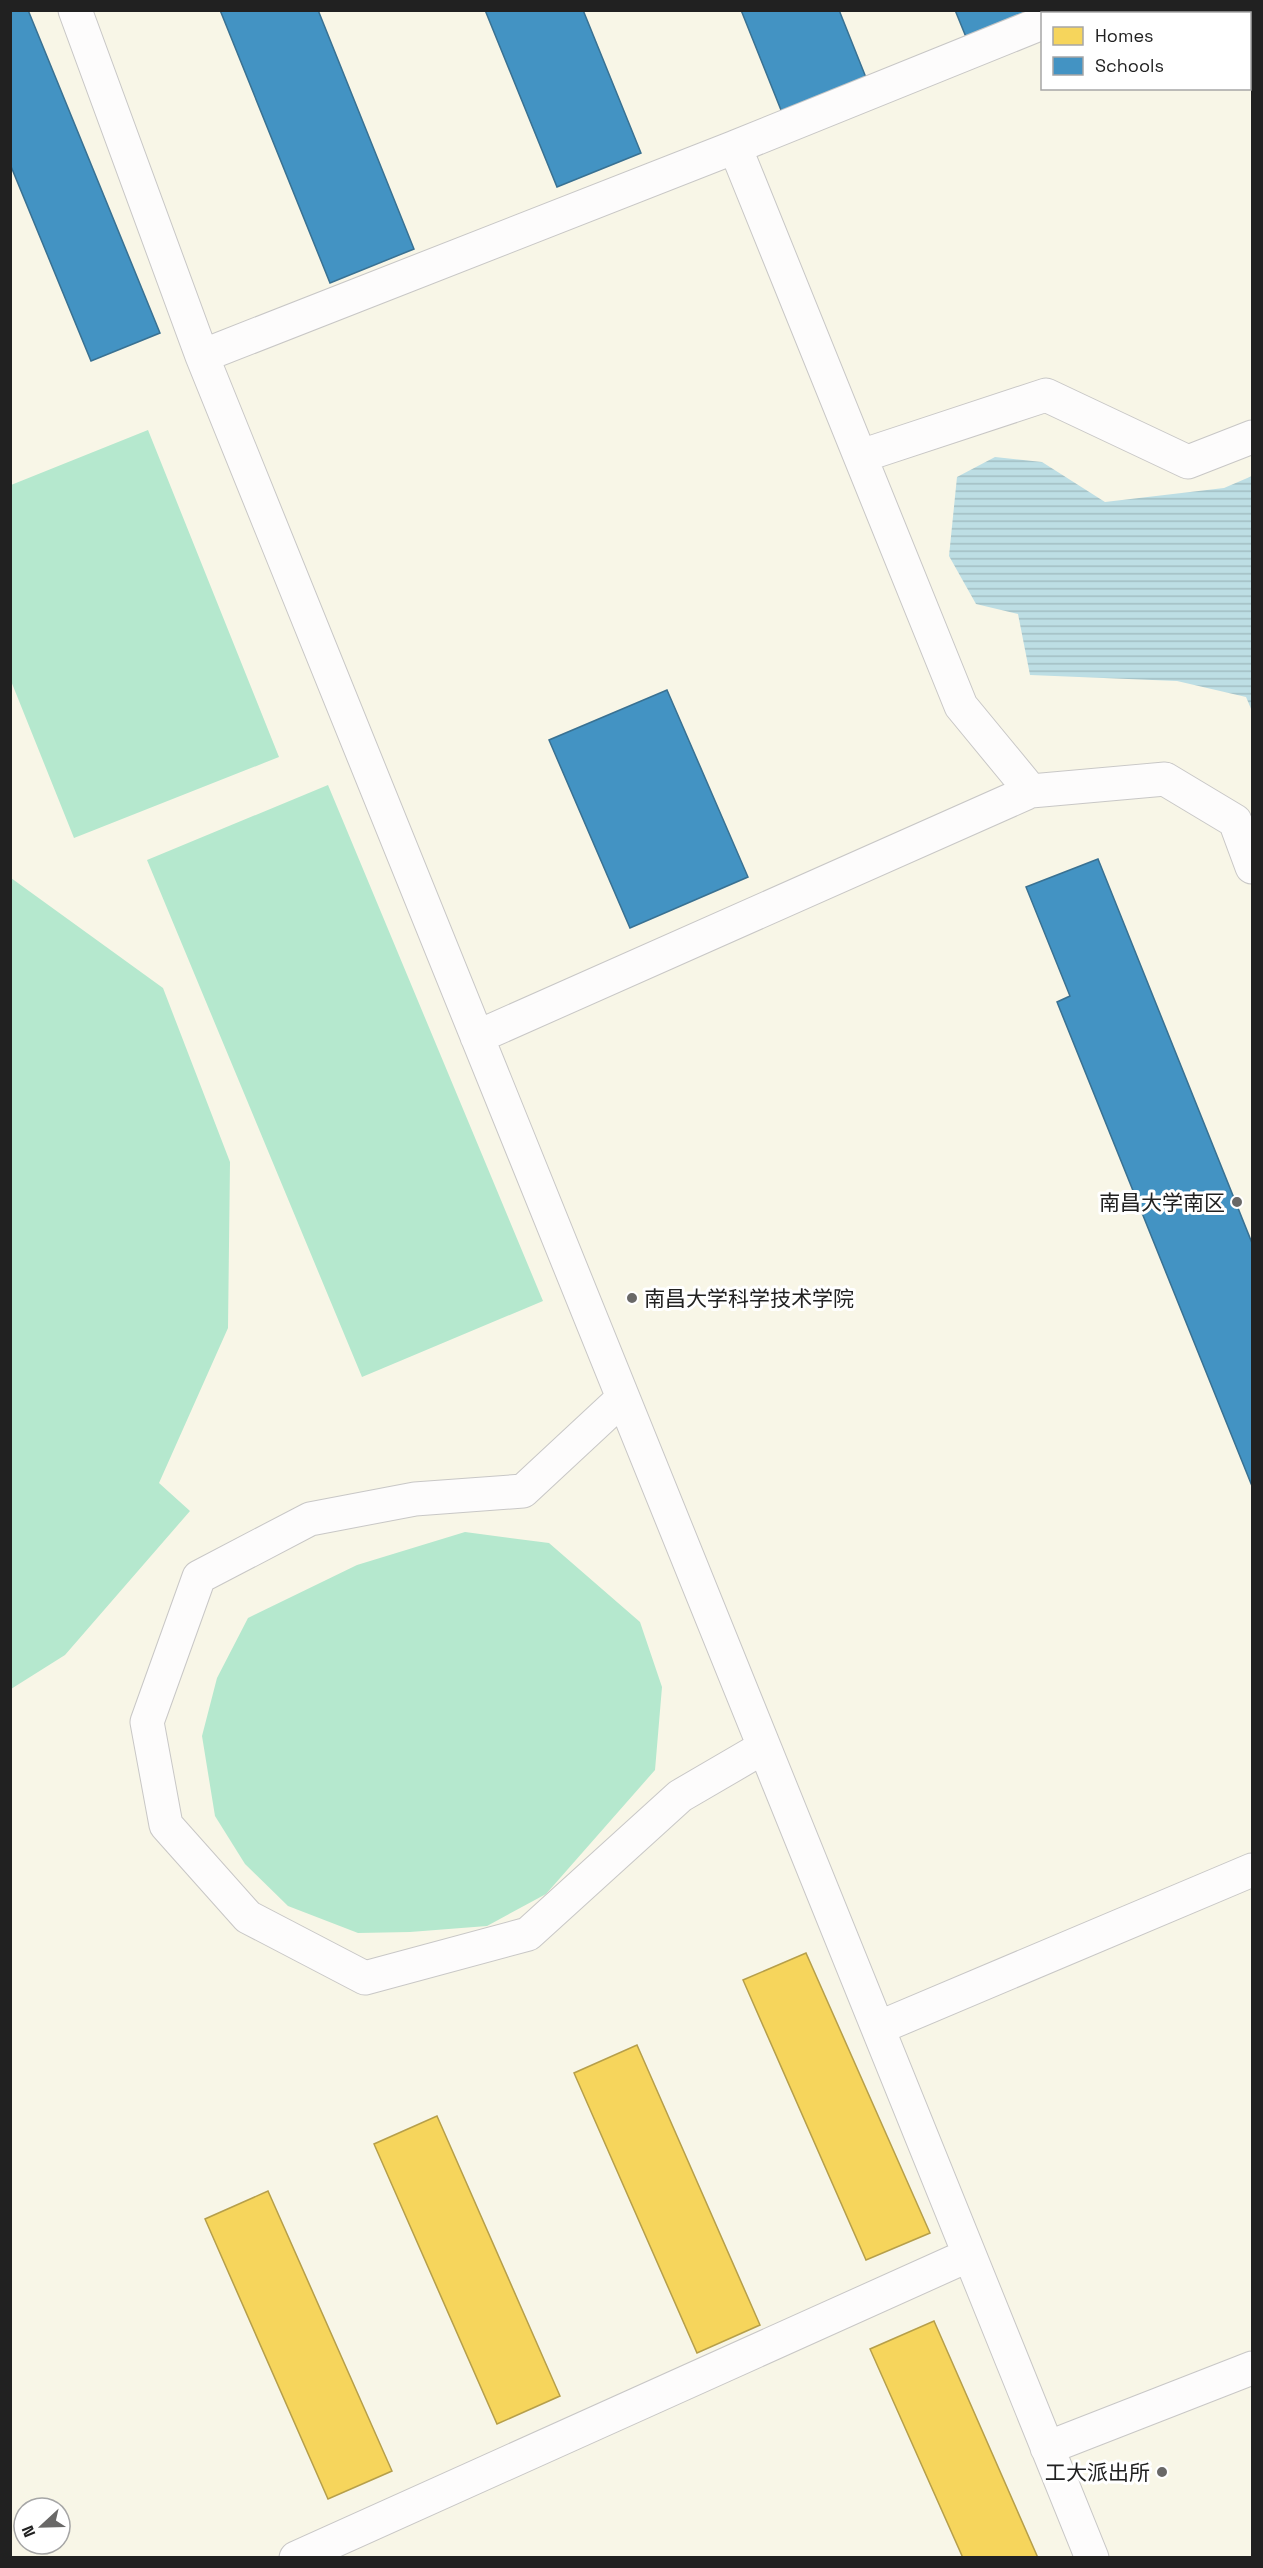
<svg xmlns="http://www.w3.org/2000/svg" width="1263" height="2568" viewBox="0 0 1263 2568" font-family="'Space Grotesk','Noto Sans SC',sans-serif">
  <style>
    .education { fill: #f8f6e7; fill-rule: evenodd }
    .pitch { fill: #b5e8ce }
    .water { fill: url(#water-rules) }
    .homes { fill: #f6d55c; stroke: #b69f4a; stroke-width: 1.5 }
    .schools { fill: #4393c3; stroke: #397192; stroke-width: 1.5 }
    .lines { fill: none; stroke-linecap: round; stroke-linejoin: round }
    .minor-casing { stroke: #c8c7c6; stroke-width: 35 }
    .minor { stroke: #fdfcfc; stroke-width: 33 }
    .poi-dot { fill: #696867; stroke: #fff; stroke-width: 2 }
    .labels { text-anchor: middle; dominant-baseline: central; stroke-width: 6; stroke-linejoin: round; paint-order: stroke }
    .poi-label { font-size: 21px; fill: #212121; stroke: #fff; text-anchor: end }
  </style>
  <defs>
    <pattern id="water-rules" width="6" height="5" patternUnits="userSpaceOnUse" patternTransform="scale(1.5)"><rect width="6" height="5" fill="#bddee4"/><path d="M0 2.5h6" fill="none" stroke="#a2bec3"/></pattern>
  </defs>
  <rect width="100%" height="100%" fill="#f0edea"/>
  <path class="education" d="M11 11H1252V2557H11ZM1042 14H1250V88H1042ZM24 2508H60V2544H24Z"/>
  <path class="pitch" d="M148 430 279 757 74 838 11 681V485Z
    M328 785 543 1301 362 1377 147 860Z
    M11 878 163 988 230 1162 228 1328 159 1483 190 1511 65 1655 11 1689Z
    M465 1532 549 1543 640 1622 662 1687 655 1770 546 1894 487 1926 410 1932 358 1933 288 1906 245 1864 215 1816 202 1736 217 1678 248 1618 357 1565Z"/>
  <path class="water" d="M995 457 1042 462 1105 502 1224 488 1252 476V711L1246 697 1177 681 1030 675 1018 614 976 604 949 556 957 477Z"/>
  <path class="homes" d="M806 1953 930 2233 866 2260 743 1980Z
    M637 2045 760 2325 697 2353 574 2073Z
    M437 2116 560 2396 497 2424 374 2144Z
    M268 2191 392 2471 328 2499 205 2219Z
    M934 2321 1038 2558H963L870 2349Z"/>
  <path class="schools" d="M10 10H28L160 333 91 361 10 164Z
    M220 10H318L414 249 330 283Z
    M485 10H583L641 153 557 187Z
    M741 10H839L867 80 783 115Z
    M955 10H1032L966 37Z
    M667 690 748 877 630 928 549 740Z
    M1098 859 1252 1243V1486L1057 1002 1070 996 1026 887Z"/>
  <g class="lines">
    <defs>
      <path id="minor" d="M75 10 202 356 1092 2558
        M1065 14 1073 10
        M735 147 1042 23
        M202 356 735 147 961 706 1031 791
        M861 456 1046 395 1188 462 1252 437
        M477 1037 1031 791 1165 779 1235 821 1252 867
        M623 1398 523 1491 415 1499 310 1519 199 1577 147 1722 166 1825 248 1917 365 1978 528 1934 680 1796 764 1747
        M878 2028 1252 1870
        M1047 2448 1252 2368
        M296 2558 969 2255"/>
    </defs>
    <use href="#minor" class="minor-casing"/>
    <use href="#minor" class="minor"/>
  </g>
  <g class="poi-dot">
    <circle cx="1237" cy="1202" r="6"/>
    <circle cx="632" cy="1298" r="6"/>
    <circle cx="1162" cy="2472" r="6"/>
  </g>
  <g class="labels">
    <g class="poi-label">
      <text x="1225" y="1202">南昌大学南区</text>
      <text x="644" y="1298" text-anchor="start">南昌大学科学技术学院</text>
      <text x="1150" y="2472">工大派出所</text>
    </g>
  </g>
  <rect width="1263" height="2568" fill="none" stroke="#212121" stroke-width="24"/>
  <rect x="1041" y="12" width="210" height="78" fill="#ffffff" stroke="#a6a6a6" stroke-width="1.5"/>
  <rect x="1053" y="27" width="30" height="18" fill="#f6d55c" stroke="#a6a6a6" stroke-width="1.5"/>
  <text x="1095" y="42" font-size="18" fill="#212121">Homes</text>
  <rect x="1053" y="57" width="30" height="18" fill="#4393c3" stroke="#a6a6a6" stroke-width="1.5"/>
  <text x="1095" y="72" font-size="18" fill="#212121">Schools</text>
  <g transform="translate(42 2526) rotate(248)"><circle r="28" fill="#ffffff" stroke="#a6a6a6" stroke-width="1.5"/>
  <path d="M0-4.5L10 22L0 15L-10 22Z" fill="#696867"/>
  <text y="-9" font-size="16" font-weight="bold" text-anchor="middle" fill="#212121">N</text>
  </g>
</svg>
